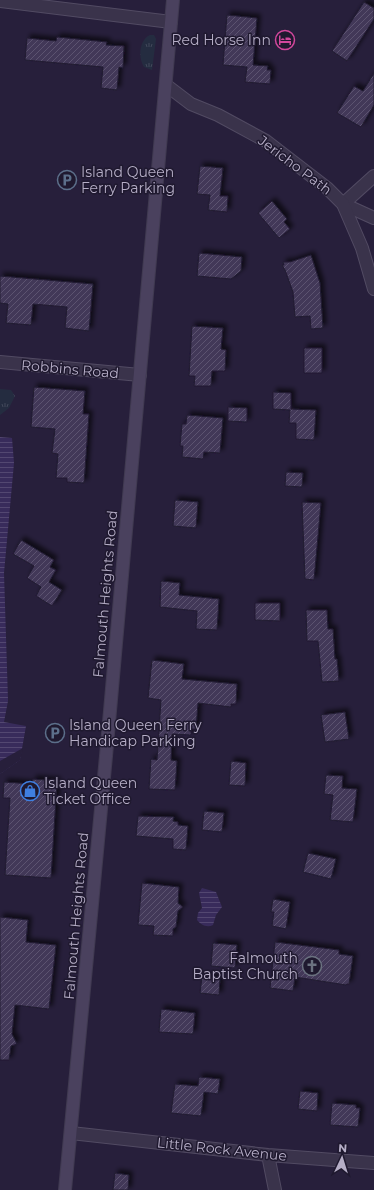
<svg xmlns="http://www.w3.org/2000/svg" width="374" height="1190" viewBox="0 0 374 1190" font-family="Montserrat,sans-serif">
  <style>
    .grass { fill: url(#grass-tufts) }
    .water { fill: url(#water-rules) }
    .pier { fill: #271f3b }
    .building { fill: url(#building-hatch); stroke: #211b31; filter: url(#shadow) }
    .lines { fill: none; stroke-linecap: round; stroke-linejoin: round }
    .minor-casing { stroke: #524b63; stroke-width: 14 }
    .tertiary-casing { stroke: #524b63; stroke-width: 14 }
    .secondary-casing { stroke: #403a51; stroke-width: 14 }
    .minor { stroke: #3a334b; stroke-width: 12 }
    .tertiary { stroke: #3a334b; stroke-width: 12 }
    .secondary { stroke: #4a415e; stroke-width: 12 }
    .labels { text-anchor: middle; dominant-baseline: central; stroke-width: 3; stroke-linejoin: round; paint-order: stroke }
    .poi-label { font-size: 14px; fill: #b6aec7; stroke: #1f192f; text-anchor: start }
    .street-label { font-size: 14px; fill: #b6aec7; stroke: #1f192f }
  </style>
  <defs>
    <pattern id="grass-tufts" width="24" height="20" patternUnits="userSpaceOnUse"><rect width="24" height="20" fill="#242c40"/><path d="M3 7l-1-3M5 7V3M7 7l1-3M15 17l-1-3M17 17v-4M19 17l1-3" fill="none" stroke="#42485a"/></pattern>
    <pattern id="water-rules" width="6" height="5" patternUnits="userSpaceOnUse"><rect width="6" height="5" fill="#382b5b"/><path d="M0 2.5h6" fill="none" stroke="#534771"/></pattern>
    <pattern id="building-hatch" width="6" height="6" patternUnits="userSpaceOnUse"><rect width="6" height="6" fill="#423959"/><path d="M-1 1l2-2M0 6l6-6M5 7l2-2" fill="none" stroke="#5b536f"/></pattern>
    <filter id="shadow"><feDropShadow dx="3.5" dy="-3.5" stdDeviation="2" flood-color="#0009"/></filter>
  </defs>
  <rect width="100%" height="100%" fill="#271f3b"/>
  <path class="grass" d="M150 35H154L156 39 152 70 144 67C138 58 139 40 150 35Z
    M0 389 11 390 15 396 9 408 0 415Z"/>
  <path class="water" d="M0 437 12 438 14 463 4 573 8 701 4 722 26 726 20 760 0 774Z
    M202 888 216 892 222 907 216 915 213 925C207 928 201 925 197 920L198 913 202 908 199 893Z"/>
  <path class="pier" d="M23 748 20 760 0 774V761Z"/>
  <path class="building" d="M364 2 374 8V19L347 61 332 51Z
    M227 15 257 18 253 65 268 66 267 70H271L270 84 245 82 247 67 223 65Z
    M57 37 107 42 106 45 124 46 123 68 119 67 117 90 101 88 103 67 25 60 27 38 56 41Z
    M374 73V105L361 127 337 113 354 86 363 91Z
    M200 166 223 168 220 196H228L227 212 208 210 210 195 197 194Z
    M272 201 287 219 284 222 290 229 279 238 258 213Z
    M199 253 242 257 241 271 231 279 197 276Z
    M311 255 320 283 323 328 311 329 310 316 295 317 293 292 285 270 282 265H284L283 262H290Z
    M0 276 93 284 89 331 65 328 67 307 33 304 31 325 6 323 8 304 0 303Z
    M192 326 223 328 221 349 226 350 225 371H212L211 386H194L195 376H189Z
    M304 348H322V373H304Z
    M34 387 85 391 83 414H89L84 483 67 482V478H56L58 454 52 453 55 429 31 427Z
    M273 392 291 393V409L316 410 314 440 296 439V423H289L290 410 273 409Z
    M228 407 247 408V422L228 421Z
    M187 415 223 418 220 453 204 452 203 459 182 457 183 446H180L182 424H186Z
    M286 472 303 473 302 487 285 486Z
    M175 500 198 502 196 528 173 526Z
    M302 502 321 503 314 580 305 579Z
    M21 540 54 560 50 567 56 570 49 582 62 590 52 606 36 596 41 587 27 578 34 566 13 554Z
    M161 581 180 583 179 595 219 599 217 630 196 629 197 611 160 607Z
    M255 603H280V621L255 620Z
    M306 610H327L328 629H333L335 659H337L339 681 322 682 318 641H307Z
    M152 660 184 664 182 679 237 684 236 704H231V707L198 703 196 729H191V735L172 734 171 760 177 761 175 790 149 789 151 759 157 760 161 700 148 698Z
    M345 712 349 739 325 742 321 715Z
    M231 761 246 763 245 786 229 785Z
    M326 775 343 776 342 788 357 789 353 822 330 820 333 795 324 794Z
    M33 779 57 781 51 878 5 875 10 798H3L4 782 32 784Z
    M204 811 224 813 222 832 202 830Z
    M138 816 174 817 173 821 178 822V825L188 826 186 850 173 849V839L136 836Z
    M308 853 336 859 331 879 303 872Z
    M142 883 179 887 178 903 183 907 178 911 176 927 173 929V936L153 935 154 926 138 925Z
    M273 899 290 902 286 929 272 926 274 912H271Z
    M0 917 28 920 26 942 56 945 49 1009 15 1005 12 1034 17 1044 11 1046 9 1060H0Z
    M275 942 339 950V954L353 956 349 984H347L346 985 295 977 293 991 270 988Z
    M213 943 237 945 235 968 211 966Z
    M202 977 220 978 219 995 200 993Z
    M161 1009 195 1013 193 1034 159 1032Z
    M199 1077 220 1079 218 1094 204 1092 201 1116 171 1113 175 1084 198 1086Z
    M300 1091 318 1093 317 1111 298 1109Z
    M332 1103 356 1105V1108H360L358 1127 330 1125Z
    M115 1173 129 1175 128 1190H113Z"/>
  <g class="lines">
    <defs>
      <path id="minor" d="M0 1 171 22
        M374 176 343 204 374 218
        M0 362 140 375
        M71 1133 268 1155 374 1163
        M268 1155 275 1190"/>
      <path id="tertiary" d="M166 85 191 104 218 115 266 141 327 188 343 204 362 248 374 289"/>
      <path id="secondary" d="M65 1190 106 756 173 0"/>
    </defs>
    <use href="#minor" class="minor-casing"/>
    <use href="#tertiary" class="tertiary-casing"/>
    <use href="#secondary" class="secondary-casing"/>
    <use href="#minor" class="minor"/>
    <use href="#tertiary" class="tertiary"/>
    <use href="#secondary" class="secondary"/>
  </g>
  <defs>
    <symbol id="hotel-ring" viewBox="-11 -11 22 22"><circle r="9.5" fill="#1f192f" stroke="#d1479c" stroke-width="1.5"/><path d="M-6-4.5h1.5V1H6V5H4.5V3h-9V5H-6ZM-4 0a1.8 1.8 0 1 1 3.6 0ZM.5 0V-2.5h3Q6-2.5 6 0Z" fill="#d1479c"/></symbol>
    <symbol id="parking-ring" viewBox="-11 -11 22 22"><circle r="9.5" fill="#1f192f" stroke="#5c6f8a" stroke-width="1.5"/><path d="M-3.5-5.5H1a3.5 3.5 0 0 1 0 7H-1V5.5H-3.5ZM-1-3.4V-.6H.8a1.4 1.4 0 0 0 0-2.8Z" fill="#5c6f8a"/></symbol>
    <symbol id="shop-ring" viewBox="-11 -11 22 22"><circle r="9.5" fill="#1f192f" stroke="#3f7fe0" stroke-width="1.5"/><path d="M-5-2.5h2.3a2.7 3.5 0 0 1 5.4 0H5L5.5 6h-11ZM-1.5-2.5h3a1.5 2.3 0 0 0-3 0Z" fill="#3f7fe0"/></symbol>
    <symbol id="church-ring" viewBox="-11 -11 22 22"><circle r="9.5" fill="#1f192f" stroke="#6b7280" stroke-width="1.5"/><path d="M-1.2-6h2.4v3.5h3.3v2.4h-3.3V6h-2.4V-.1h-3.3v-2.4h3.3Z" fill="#6b7280"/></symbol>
  </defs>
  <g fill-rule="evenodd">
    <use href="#hotel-ring" x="274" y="29" width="22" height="22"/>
    <use href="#parking-ring" x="56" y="169" width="22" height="22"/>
    <use href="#parking-ring" x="44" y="722" width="22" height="22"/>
    <use href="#shop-ring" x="19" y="780" width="22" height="22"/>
    <use href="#church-ring" x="301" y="955" width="22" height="22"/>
  </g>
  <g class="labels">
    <g class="poi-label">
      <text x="271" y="40" text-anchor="end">Red Horse Inn</text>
      <text x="81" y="172">Island Queen<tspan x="81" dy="16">Ferry Parking</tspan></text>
      <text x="69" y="725">Island Queen Ferry<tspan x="69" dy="16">Handicap Parking</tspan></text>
      <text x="44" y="783">Island Queen<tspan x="44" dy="16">Ticket Office</tspan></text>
      <text x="298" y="958" text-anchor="end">Falmouth<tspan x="298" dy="16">Baptist Church</tspan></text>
    </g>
    <g class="street-label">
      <text transform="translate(295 165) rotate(37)">Jericho Path</text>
      <text transform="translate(70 369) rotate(5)">Robbins Road</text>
      <text transform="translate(105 594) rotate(-85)">Falmouth Heights Road</text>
      <text transform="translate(76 916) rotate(-85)">Falmouth Heights Road</text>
      <text transform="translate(222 1149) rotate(6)">Little Rock Avenue</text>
    </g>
  </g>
  <g transform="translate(342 1158) rotate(4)" stroke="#1f192f" stroke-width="3" paint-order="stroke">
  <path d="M0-3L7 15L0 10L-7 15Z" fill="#b6aec7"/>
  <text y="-6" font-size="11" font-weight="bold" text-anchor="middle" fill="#b6aec7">N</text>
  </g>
</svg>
